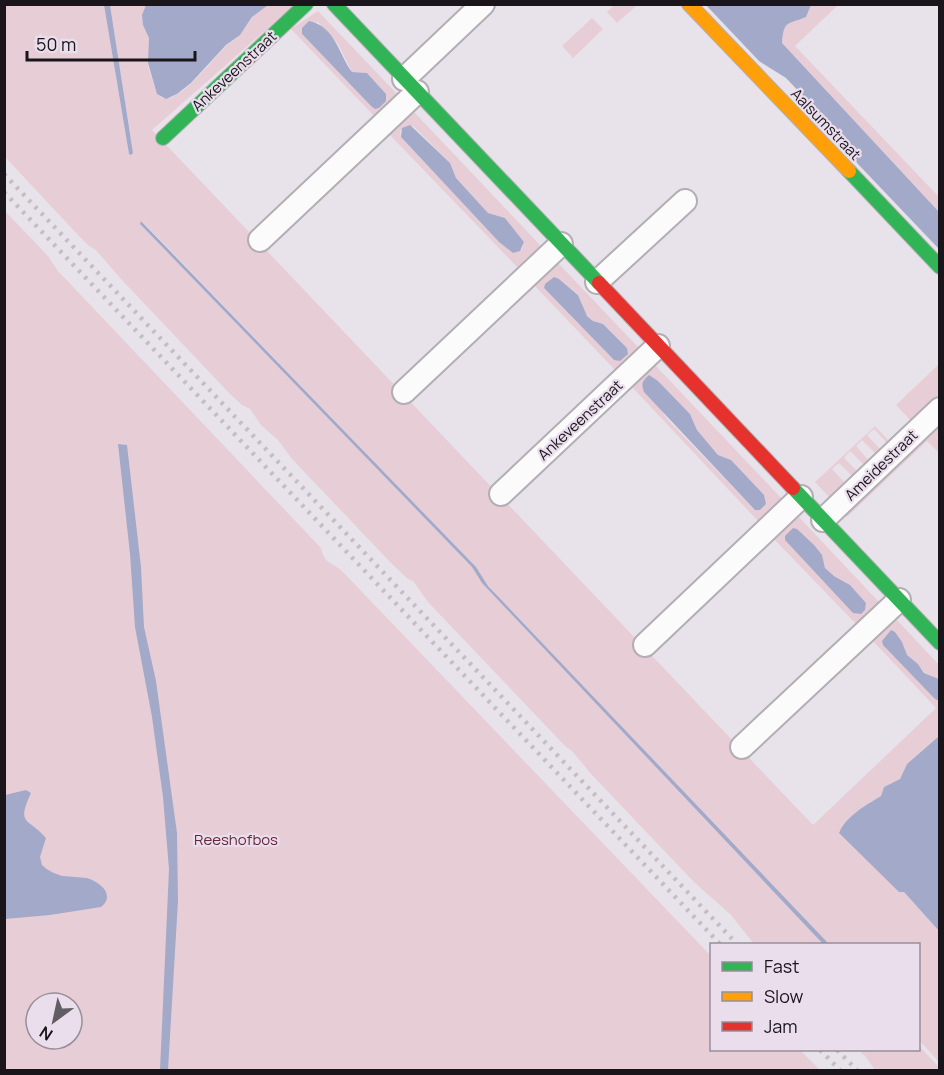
<svg xmlns="http://www.w3.org/2000/svg" width="944" height="1075" viewBox="0 0 944 1075" font-family="Manrope,sans-serif">
  <style>
    .green { fill: #e7ced6; fill-rule: evenodd }
    .water { fill: #a3a9c9 }
    .lines { fill: none; stroke-linecap: round; stroke-linejoin: round }
    .street-casing { stroke: #b3aeb4; stroke-width: 26 }
    .fast-casing { stroke: #b3aeb4; stroke-width: 16 }
    .slow-casing { stroke: #b3aeb4; stroke-width: 16 }
    .jam-casing { stroke: #b3aeb4; stroke-width: 16 }
    .street { stroke: #fcfbfc; stroke-width: 22 }
    .fast { stroke: #30b455; stroke-width: 14 }
    .slow { stroke: #ff9f0a; stroke-width: 14 }
    .jam { stroke: #e5322d; stroke-width: 14 }
    .rail { stroke: #c1bfc1; stroke-width: 4.5; stroke-dasharray: 3 6; stroke-linecap: butt }
    .labels { text-anchor: middle; dominant-baseline: central; stroke-width: 4.5; stroke-linejoin: round; paint-order: stroke }
    .street-label { font-size: 15px; fill: #19151a; stroke: #eadeed }
    .park-label { font-size: 15px; fill: #662639; stroke: #eadeed }
  </style>
  <rect width="100%" height="100%" fill="#e8e2ea"/>
  <path class="green" d="M615 4H637V5L617 23 607 12Z
    M5 5H104L129 154 133 153 110 5H146C137 27 149 26 150 43 150 51 147 59 148 66 150 72 157 97 163 98 180 103 213 59 225 47 230 42 237 38 242 32 250 22 254 11 266 5 273 2 286 5 294 5L152 130 813 825 936 708 872 640 892 621 897 620 939 665V679L925 673 918 664 907 656 902 642 890 630 935 699 939 701V734L938 737 907 764 900 779 884 787 881 796C866 805 846 817 839 832L904 892 939 931V1062L919 1040 918 944H829L488 586 476 567 142 221 140 224 472 567 482 583 823 944H754L731 915 694 882 592 775 572 751 565 746 428 602 413 581 408 579 392 564 292 459 278 440 261 425 250 409 242 405 231 395 121 279 96 250 89 246 78 235 5 157Z
    M811 5H838L794 47H796L939 197V212L782 43C784 19 788 25 806 17Z
    M318 11 397 94 396 99 376 118 291 29ZM318 22 338 44 352 72 367 73 386 94 371 106 302 34V28Z
    M592 18 603 29 573 58 562 46Z
    M415 113 540 245 539 250 519 269 389 134 410 114ZM413 126 450 163 456 178 488 213 505 218 524 242 522 249 513 253 499 242 401 137 400 131Z
    M4 210 48 256 58 271 321 548C325 564 329 561 341 570L711 956 712 1050H800L820 1070H5ZM36 1003H72V1039H36Z
    M559 264 638 347 637 352 616 371 533 284 554 265ZM559 279 578 294 585 313 593 321 603 324 627 348 614 360 544 288 545 284Z
    M939 364V395L912 422 896 405Z
    M656 366 783 500 760 523 631 386 651 367ZM649 376 658 381 690 414 697 430 718 455 731 460 755 510 668 420 661 410Z
    M939 421V434L937 437 939 443V453L927 441 847 517 843 513Z
    M875 426 890 442 888 444 874 429 867 435 881 450 877 455 862 440 856 446 870 462 865 466 850 451 844 458 858 472 853 477 839 463 832 469 846 484 829 497 815 482Z
    M799 517 878 601V606L857 625 773 538 795 518ZM785 536 824 563C826 574 837 576 845 582 853 587 859 596 866 603L865 610Z
    M919 1046 939 1067V1070H875L865 1056 858 1050H918Z"/>
  <path class="water" d="M765 4 811 5 806 17C788 25 784 19 782 43L939 212V249L857 163 850 145 786 78 759 61 706 5Z
    M104 5H110L133 153 131 155 129 154Z
    M146 5V4L268 5 252 17 240 35 226 45 191 83 177 94 166 99 157 94 148 63 149 38 143 25 142 15Z
    M309 21C335 26 339 55 352 72L367 73 386 94V101L379 108 375 109 371 106 302 34V28Z
    M410 125 450 163 456 178 488 213 505 218 524 242 520 251 513 253 499 242 401 137 402 128Z
    M141 221 476 567 488 586 829 944H823L482 583 472 567 140 224Z
    M554 277 559 279 578 295 587 316 593 321 603 324 627 348 628 354 620 361 614 360 544 288 545 284Z
    M649 375 658 381 690 414 697 430 718 455 731 460 764 495 766 504 760 510H755L644 392C641 384 642 381 649 375Z
    M118 444 127 445 141 567 144 627 156 681 177 833 178 901 168 1070H160L169 869 163 797 152 717 135 627 130 554Z
    M793 528 797 529 814 545 822 555 825 568 834 576 850 585 866 603 865 610 861 614 853 613 785 540V536Z
    M891 630 895 632 902 642 907 655 918 664 924 673 939 679V701L935 699 883 645 882 641Z
    M939 734V931L904 892H899L839 833C845 817 866 805 881 796L884 787 900 779 907 764 938 737Z
    M26 790 31 793C16 826 28 817 46 838L40 857 42 865C48 871 55 874 63 876 71 877 79 877 87 878 100 882 116 895 101 907L50 915 5 919V795Z"/>
  <g class="lines">
    <defs>
      <path id="street" d="M404 79 483 4
        M260 240 417 92
        M597 282 685 201
        M404 392 561 244
        M501 494 658 346
        M823 520 940 409
        M645 645 801 497
        M742 747 899 600"/>
      <path id="fast" d="M334 4 599 283
        M163 138 306 4
        M849 171 940 267
        M793 488 940 643"/>
      <path id="slow" d="M689 4 849 171"/>
      <path id="jam" d="M599 283 793 488"/>
    </defs>
    <use href="#street" class="street-casing"/>
    <use href="#fast" class="fast-casing"/>
    <use href="#slow" class="slow-casing"/>
    <use href="#jam" class="jam-casing"/>
    <use href="#street" class="street"/>
    <use href="#fast" class="fast"/>
    <use href="#slow" class="slow"/>
    <use href="#jam" class="jam"/>
    <path class="rail" d="M4 174 737 944
      M4 192 720 944
      M820 1050 840 1070
      M837 1050 857 1070"/>
  </g>
  <g class="labels">
    <g class="street-label">
      <text transform="translate(234 71) rotate(-43)">Ankeveenstraat</text>
      <text transform="translate(826 124) rotate(46)">Aalsumstraat</text>
      <text transform="translate(580 420) rotate(-43)">Ankeveenstraat</text>
      <text transform="translate(881 465) rotate(-44)">Ameidestraat</text>
    </g>
    <g class="park-label">
      <text x="236" y="839">Reeshofbos</text>
    </g>
  </g>
  <rect width="944" height="1075" fill="none" stroke="#19151a" stroke-width="12"/>
  <rect x="710" y="943" width="210" height="108" fill="#eadeed" stroke="#968e99" stroke-width="1.5"/>
  <rect x="722" y="962" width="30" height="9" fill="#30b455" stroke="#968e99" stroke-width="1.5"/>
  <text x="764" y="973" font-size="18" fill="#19151a">Fast</text>
  <rect x="722" y="992" width="30" height="9" fill="#ff9f0a" stroke="#968e99" stroke-width="1.5"/>
  <text x="764" y="1003" font-size="18" fill="#19151a">Slow</text>
  <rect x="722" y="1022" width="30" height="9" fill="#e5322d" stroke="#968e99" stroke-width="1.5"/>
  <text x="764" y="1033" font-size="18" fill="#19151a">Jam</text>
  <g transform="translate(54 1021) rotate(213)"><circle r="28" fill="#eadeed" stroke="#968e99" stroke-width="1.5"/>
  <path d="M0-4.5L10 22L0 15L-10 22Z" fill="#615d63"/>
  <text y="-9" font-size="16" font-weight="bold" text-anchor="middle" fill="#19151a">N</text>
  </g>
  <path d="M27 51v9h168v-9" fill="none" stroke="#19151a" stroke-width="3"/>
  <text x="36" y="51" font-size="18" fill="#19151a" stroke="#eadeed" stroke-width="4.5" paint-order="stroke">50 m</text>
</svg>
